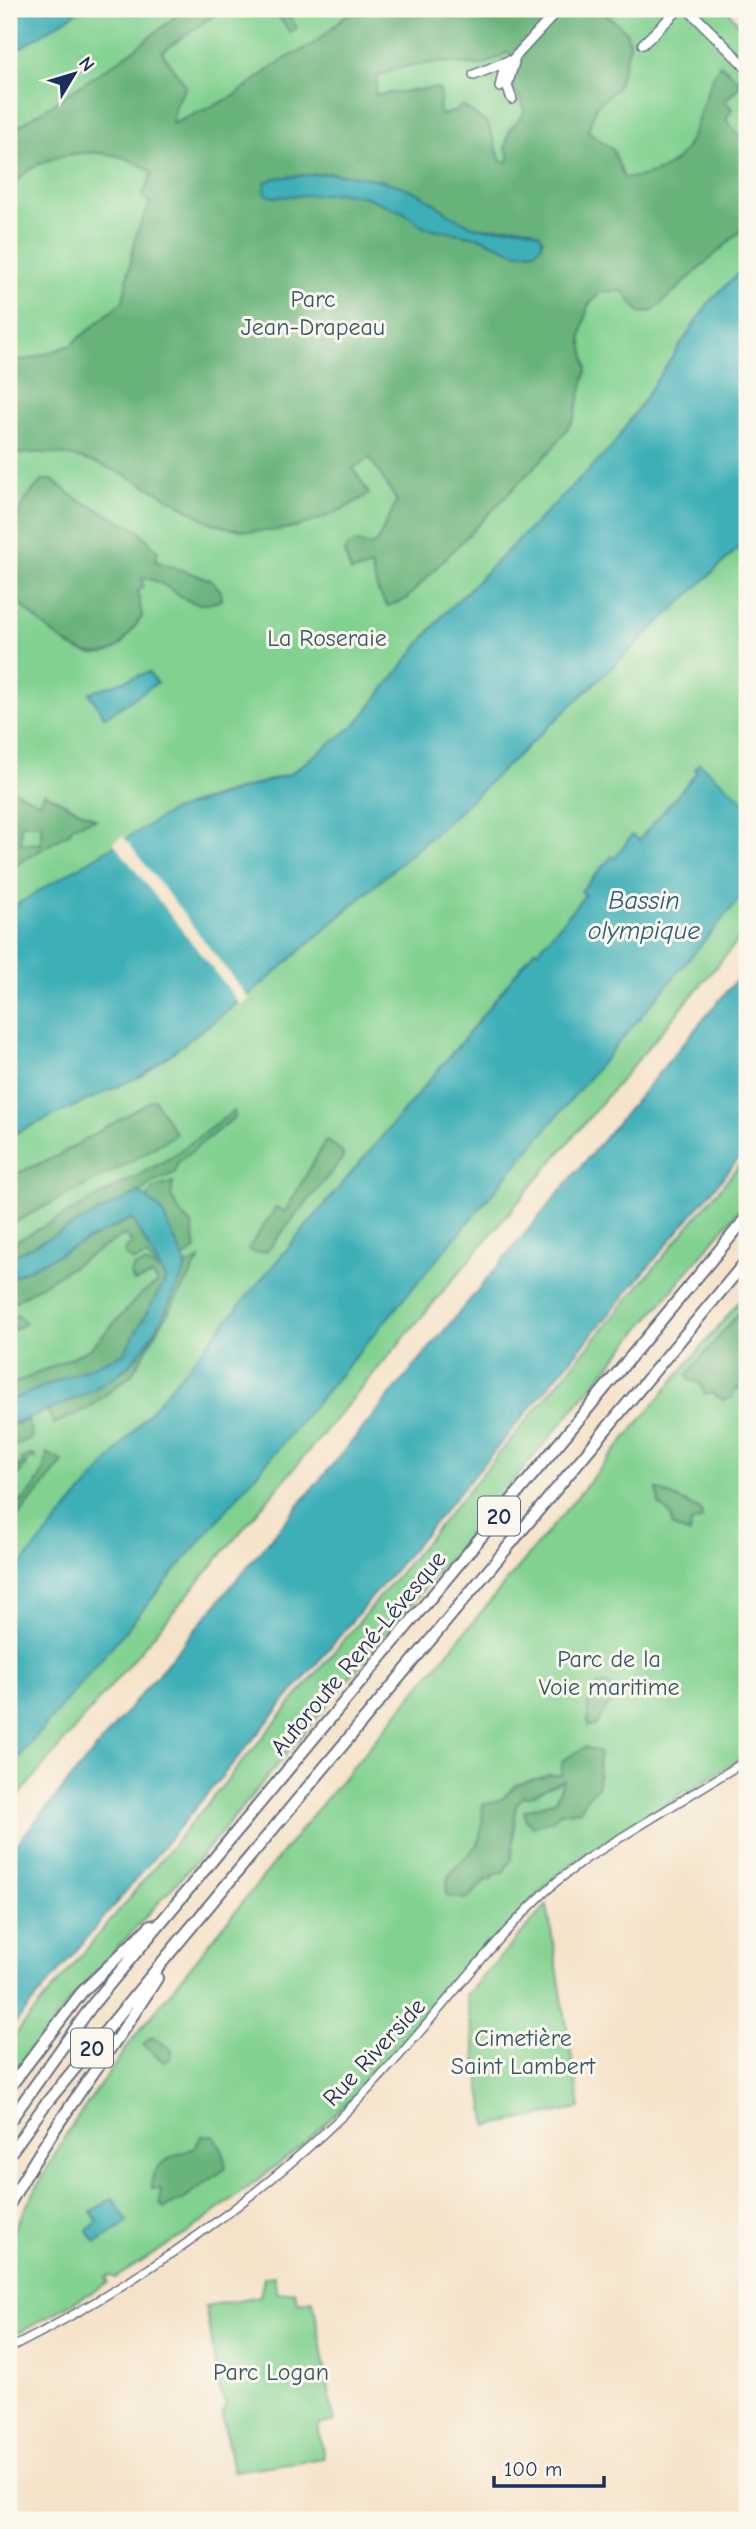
<svg xmlns="http://www.w3.org/2000/svg" width="756" height="2529" viewBox="0 0 756 2529" font-family="'Comic Neue',sans-serif">
  <style>
    .green { fill: #81d190; stroke: #4e8077; stroke-width: 2 }
    .forest { fill: #68b37a; stroke: #42716c; stroke-width: 2; fill-rule: evenodd }
    .water { fill: #3eafb7; stroke: #2c6f8a; stroke-width: 2 }
    .pier { fill: #f5e3c9 }
    .lines { fill: none; stroke-linecap: round; stroke-linejoin: round }
    .tertiary-casing { stroke: #676e83; stroke-width: 10 }
    .primary-casing { stroke: #676e83; stroke-width: 12 }
    .motorway-casing { stroke: #676e83; stroke-width: 14 }
    .tertiary { stroke: #fff; stroke-width: 7 }
    .primary { stroke: #fff; stroke-width: 9 }
    .motorway { stroke: #fff; stroke-width: 10 }
    .labels { text-anchor: middle; dominant-baseline: central; stroke-width: 6; stroke-linejoin: round; paint-order: stroke }
    .shield { fill: #fbf7ec; stroke: #5e6b89; stroke-width: 2 }
    .shield-label { font-size: 23px; font-weight: bold; fill: #1b2f5e }
    .park-label { font-size: 24px; fill: #34586a; stroke: #fbf7ec }
    .street-label { font-size: 24px; fill: #1b2f5e; stroke: #fbf7ec }
    .water-label { font-size: 26px; font-style: italic; fill: #275c7d; stroke: #fbf7ec }
  </style>
  <rect width="100%" height="100%" fill="#fbf7ec"/>
  <filter id="ink" filterUnits="userSpaceOnUse"><feTurbulence type="fractalNoise" baseFrequency=".0143" numOctaves="2"/><feDisplacementMap in="SourceGraphic" scale="14" xChannelSelector="R" yChannelSelector="G"/><feConvolveMatrix kernelMatrix="1 2 1 2 8 2 1 2 1" color-interpolation-filters="sRGB"/></filter>
  <filter id="wash" filterUnits="userSpaceOnUse"><feTurbulence type="fractalNoise" baseFrequency=".00686" numOctaves="4" result="noise"/><feDisplacementMap in="SourceGraphic" scale="28" xChannelSelector="R" yChannelSelector="G"/><feGaussianBlur stdDeviation="1.57" result="paint"/><feColorMatrix in="noise" values="0 0 0 0 0 0 0 0 0 0 0 0 0 0 0 0 0 1.4 0 .05"/><feComposite in="paint" operator="in"/></filter>
  <g filter="url(#wash)">
    <rect width="100%" height="100%" fill="#f5e3c9"/>
    <path class="green" d="M82 9H727L747 36V265L710 301 612 447 443 615 356 724 290 774 190 804 9 909V55Z
      M747 540V930L9 1807V1136L143 1075 260 986 444 825Z
      M747 1156V1200L209 1847 71 1999 9 2082V2042Z
      M747 1292V1754L688 1792 686 1789 673 1802 583 1856 553 1878 465 1971 364 2087 301 2147 189 2232 115 2278 110 2275 106 2278 108 2283 19 2333 12 2331 9 2326 10 2236 68 2131 134 2037 312 1816Z
      M547 1905 580 2108 487 2126 466 1995Z
      M274 2276 277 2293 295 2291 297 2303 313 2300 334 2421 318 2425 324 2458 233 2471 222 2413 226 2404 220 2392 205 2306 260 2296 264 2278Z"/>
    <path class="forest" d="M185 9H222L162 52 186 86 176 104 172 124 233 97 281 61 315 43 353 9H546L558 19 568 9H600L626 31 630 45 617 88 596 106 588 131 613 150 624 178C705 174 688 117 720 64L742 83 725 101 732 109 726 120 747 146V225L653 311 640 313 623 291 600 292 588 306 581 337 587 368 574 419 552 449 405 600 387 606 378 591 371 566 351 572 344 552 348 546 357 542 370 546 377 542 397 501 370 458 353 468 369 494C326 522 273 541 222 526 206 522 194 513 179 504 130 476 68 441 9 456V361L30 359 71 345 123 301 136 235 150 203 142 197 152 173C120 147 69 147 34 167 24 172 17 182 9 189V133L131 52ZM509 52 513 60 511 80 524 107 523 115 510 129 505 148 510 157 507 162 501 161 488 124 462 105 456 111 442 115 439 111 441 92 436 88 375 95 379 75 402 67 440 62 483 65ZM331 173C358 176 384 180 410 190 435 199 451 221 477 227 497 232 530 216 543 240L535 251 517 253 481 238 423 227 405 213 366 197 343 193 273 197 276 178Z
      M273 9H285L297 28 290 32Z
      M43 480H52L77 499 138 530 158 551 155 561 211 580 221 591V600C183 616 173 579 142 578L143 587 138 591 142 617C134 626 127 640 118 647 82 675 33 614 9 593 9 549 9 511 43 480Z
      M9 788 40 803 44 793 96 819 73 826 69 833 9 869ZM21 824H41V844L21 843Z
      M154 1099 176 1134 127 1164 9 1225V1177L57 1156Z
      M234 1111 235 1117 178 1162 175 1173 152 1182 144 1190 9 1258V1245L170 1158Z
      M326 1140 342 1151 343 1158 267 1251 256 1253 248 1249 276 1207 285 1212Z
      M173 1182 171 1196 181 1214 192 1225 196 1250 182 1258 161 1210 149 1202 148 1197 154 1188Z
      M132 1218 166 1279 125 1353 9 1401V1386L90 1349 142 1293 158 1283 153 1275 134 1282 130 1274 134 1267 146 1263 159 1271 147 1256 134 1261 127 1257 124 1252 132 1242 124 1235 9 1305V1279Z
      M200 1259 132 1374 89 1408 54 1424 47 1409C73 1397 102 1387 125 1369 150 1348 173 1296 187 1266Z
      M747 1303 741 1316 747 1318V1345H739L738 1352 747 1358V1378H742V1387L735 1389 732 1398 723 1400 713 1394H705L699 1382 690 1380 687 1375Z
      M18 1315 26 1323 9 1333V1318Z
      M28 1420 32 1438 9 1448V1427Z
      M47 1453 63 1462 9 1528V1512C30 1496 44 1480 47 1453Z
      M33 1454 36 1459 31 1458 9 1486V1470L23 1463 21 1459Z
      M657 1489 701 1510 702 1519 691 1523 690 1534 673 1527 671 1515 659 1504Z
      M605 1683 616 1690 619 1698 607 1707 595 1726H588V1704L597 1686Z
      M585 1747 599 1752 598 1786 588 1796 580 1810 560 1813 552 1820 533 1827 526 1820 524 1811 555 1801 564 1780 528 1797 523 1796 516 1806 512 1858 503 1873 495 1874 491 1880 487 1879 467 1899 447 1896C442 1868 468 1861 477 1844 483 1832 482 1818 483 1805L502 1799 516 1785 549 1775H562V1761Z
      M152 2036 172 2050 171 2058 164 2062 143 2045Z
      M214 2135 222 2150 226 2168 182 2200 164 2208 160 2204 161 2189H152C148 2162 175 2156 195 2148L201 2136Z"/>
    <path class="water" d="M9 9H82L9 55Z
      M331 173C358 176 385 179 411 190 435 199 451 221 477 227 500 233 518 220 541 235L542 245 535 251 517 253 481 238 423 227 405 213 366 197 343 193 273 197 265 193V182L276 178Z
      M747 265V540L444 825 260 986 143 1075 9 1136V909L170 812 290 774 356 724 443 615 612 447 710 301Z
      M149 672 157 683 105 717 89 693Z
      M699 763 747 803V890L9 1769V1579L459 1045 535 949 538 951 585 895 581 891 612 856 615 858 632 835 639 840 697 772 695 769Z
      M747 967V1149L9 2031V1853Z
      M139 1192 161 1210 187 1266C173 1297 151 1347 125 1368 94 1395 47 1411 9 1425V1401L124 1353 166 1279 132 1218 9 1279V1258Z
      M113 2198 128 2222 96 2243 87 2230 98 2222 91 2212Z"/>
    <path class="pier" d="M123 836 249 999 241 1005 113 842Z"/>
  </g>
  <g filter="url(#ink)">
    <g class="lines">
      <defs>
        <path id="tertiary" d="M9 2349C136 2285 268 2194 366 2092 432 2024 486 1945 556 1882L586 1859 747 1760"/>
        <path id="primary" d="M688 9 747 68
          M643 44 679 9
          M474 75 508 61
          M500 87 504 69 559 9
          M512 99 507 86 514 62"/>
        <path id="motorway" d="M9 2088 82 1992 151 1925
          M9 2122 93 2004 747 1217
          M9 2155 44 2106 178 1943 747 1260
          M9 2205C52 2125 109 2055 157 1978"/>
      </defs>
      <use href="#tertiary" class="tertiary-casing"/>
      <use href="#primary" class="primary-casing"/>
      <use href="#motorway" class="motorway-casing"/>
      <use href="#tertiary" class="tertiary"/>
      <use href="#primary" class="primary"/>
      <use href="#motorway" class="motorway"/>
    </g>
  </g>
  <g class="labels">
    <g class="shield">
      <rect x="478" y="1496.5" width="42" height="39" rx="5"/>
      <rect x="71" y="2028.5" width="42" height="39" rx="5"/>
    </g>
    <g class="shield-label">
      <text x="499" y="1516">20</text>
      <text x="92" y="2048">20</text>
    </g>
    <g class="park-label">
      <text x="313" y="299">Parc<tspan x="313" dy="28">Jean-Drapeau</tspan></text>
      <text x="327" y="638">La Roseraie</text>
      <text x="609" y="1659">Parc de la<tspan x="609" dy="28">Voie maritime</tspan></text>
      <text x="523" y="2038">Cimetière<tspan x="523" dy="28">Saint Lambert</tspan></text>
      <text x="271" y="2372">Parc Logan</text>
    </g>
    <g class="street-label">
      <text transform="translate(358 1653) rotate(-50)">Autoroute René-Lévesque</text>
      <text transform="translate(374 2052) rotate(-47)">Rue Riverside</text>
    </g>
    <g class="water-label">
      <text x="644" y="901">Bassin<tspan x="644" dy="30">olympique</tspan></text>
    </g>
  </g>
  <rect width="756" height="2529" fill="none" stroke="#fbf7ec" stroke-width="35"/>
  <g transform="translate(74 74) rotate(52)" stroke="#fbf7ec" stroke-width="5" paint-order="stroke">
  <path d="M0-5L12 26L0 18L-12 26Z" fill="#1b2f5e"/>
  <text y="-10" font-size="19" font-weight="bold" text-anchor="middle" fill="#1b2f5e">N</text>
  </g>
  <path d="M494 2476v10h110v-10" fill="none" stroke="#1b2f5e" stroke-width="3.5"/>
  <text x="504" y="2476" font-size="21" fill="#1b2f5e" stroke="#fbf7ec" stroke-width="5" paint-order="stroke">100 m</text>
</svg>
